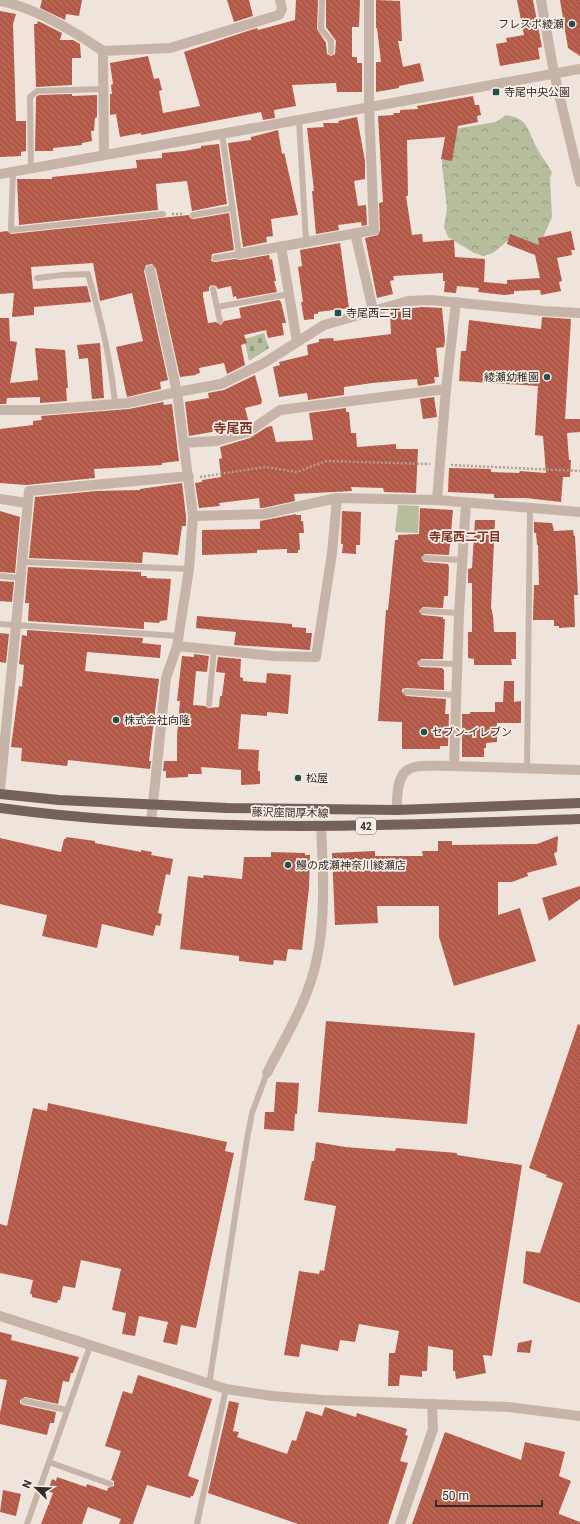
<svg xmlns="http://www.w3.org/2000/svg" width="580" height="1524" viewBox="0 0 580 1524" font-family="Roboto,'Noto Sans JP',sans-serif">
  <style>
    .forest { fill: url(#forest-crowns) }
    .cemetery { fill: url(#cemetery-stones) }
    .park { fill: #b5bd9d }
    .building { fill: url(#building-back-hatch) }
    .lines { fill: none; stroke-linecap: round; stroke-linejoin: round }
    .path { stroke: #b19e93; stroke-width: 2.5; stroke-dasharray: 2 2; stroke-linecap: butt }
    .service { stroke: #c6b4a9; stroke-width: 6 }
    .minor { stroke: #c6b4a9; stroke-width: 10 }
    .tertiary { stroke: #c6b4a9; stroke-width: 10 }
    .primary { stroke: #74615a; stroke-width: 10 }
    .poi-dot { fill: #225150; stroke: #f7efe7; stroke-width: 1.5 }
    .labels { text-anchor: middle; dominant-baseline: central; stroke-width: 3.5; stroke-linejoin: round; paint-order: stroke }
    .shield { fill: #f7efe7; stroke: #6e6661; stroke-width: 1 }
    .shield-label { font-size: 10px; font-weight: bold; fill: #342b28 }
    .poi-label { font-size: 11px; fill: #342b28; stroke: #f7efe7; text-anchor: start }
    .street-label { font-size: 11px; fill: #342b28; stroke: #f7efe7 }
    .neighbourhood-label { font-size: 12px; font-weight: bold; fill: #7b3629; stroke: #f7efe7 }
    .quarter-label { font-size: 13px; font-weight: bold; fill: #7b3629; stroke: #f7efe7 }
  </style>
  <defs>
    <pattern id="forest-crowns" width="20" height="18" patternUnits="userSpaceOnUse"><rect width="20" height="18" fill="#b5bd9d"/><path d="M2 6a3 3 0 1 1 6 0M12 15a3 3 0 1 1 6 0" fill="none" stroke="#949a80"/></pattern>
    <pattern id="cemetery-stones" width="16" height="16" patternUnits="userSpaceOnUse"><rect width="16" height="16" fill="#b5bd9d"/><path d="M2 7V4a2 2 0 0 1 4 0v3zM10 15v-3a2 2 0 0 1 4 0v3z" fill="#949a80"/></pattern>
    <pattern id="building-back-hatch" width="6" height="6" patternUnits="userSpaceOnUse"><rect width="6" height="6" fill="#ba604f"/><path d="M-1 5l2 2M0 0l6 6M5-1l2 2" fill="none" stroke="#984f42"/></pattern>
  </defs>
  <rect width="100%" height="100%" fill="#efe4db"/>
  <path class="forest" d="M506 115C530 119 527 131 537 148 541 157 548 163 552 173L550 177 552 217 537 251 531 254 511 238 493 253 483 256 474 253 448 237 444 227 447 208 442 165 443 148 455 129 496 122Z"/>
  <path class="cemetery" d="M264 333 269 348 249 361 244 339Z"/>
  <path class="park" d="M398 505 419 506 418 533 395 532Z"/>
  <path class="building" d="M42 0H82L79 16 66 14 65 20 40 8Z
    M227 0H249L253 16 234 22Z
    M296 0H318L317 29 326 43 327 54 331 56 335 54 336 41 326 27V0H360L359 27H352V57H357V63H362V92H337L336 83 292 85 296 106 274 110 275 118 263 120 261 112 141 135V133L120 137 116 114 110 115V94H112L111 85 113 84 110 63 148 56 154 79 159 78 162 90 159 91 163 113 200 106 184 52 257 28 258 30 295 20Z
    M376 0 400 1 402 41H398L403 67 420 63 424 81 399 86V88L376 92V62H381L377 28H376Z
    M517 0H533L542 47 538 48 540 59 500 66 496 44 507 42 506 38 524 35Z
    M560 0H580V56L568 48Z
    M0 11 16 14 13 24 16 121H26V151L21 152V156L0 157Z
    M38 21 62 33 60 40H73L80 44 81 58H72V85L36 87 34 24H37Z
    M72 94V96L97 95V117L95 118 94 131H91L92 141 82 143V145L53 148V151H35L36 97 39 95Z
    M473 96 475 105H479L481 115 477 116 478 122 458 126 452 161 441 159 445 137 407 140 408 196H406L412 235 422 234 423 242 454 240 455 257 485 259 484 282 507 284V280L540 278 535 255 507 244 510 234 539 245 538 238 571 231 575 250H571L572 255 557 258 562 281 559 282 561 291 541 295 540 290 514 291V294L504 295 478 292 479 288 457 286 456 293 444 292 445 281H443V273L393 276 394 280 390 281 393 294 377 298 365 238 378 235 380 230 379 203 383 202 378 116 394 115 393 113H400V110L418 109 417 106Z
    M357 117 365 161V179L354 181 358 206 366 205 367 225 362 226 361 222 338 225 339 230 316 234 312 191H314L307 128 324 127 323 123H339L338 121Z
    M278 130 282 154 284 153 285 156 298 215 271 219 273 236 266 237 267 242 243 247 228 143 251 140V137Z
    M219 144 227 204 192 211 187 181 156 184 158 210 19 225 17 179H52V177L137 168 136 160 162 158V153L184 151 201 148V146Z
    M229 213 234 250 212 254 211 261 215 262 235 259 240 260 269 255 270 260 272 259 276 281H274L277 292 237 299 236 296 233 297 231 286 218 289 216 286 212 285 209 287V291L203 292V296L208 323 216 322 221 325 224 321 241 318 239 308 279 300 281 302 286 323H282L284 335 268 338 266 330 244 335 247 343 241 345 245 365 227 374 224 363 199 368 200 373 196 374V375L180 377 156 269 152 264 146 265 144 271 168 380 160 382 161 389 127 397 116 347 143 341 132 293 100 301 93 263 31 267 33 289 87 286 91 302 34 307V315L12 317 14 293 0 294V232L7 231 11 234 189 215 190 218 194 219Z
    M340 243 349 308 318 312V314H314V319L304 320 301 302H303L298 267 302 266 300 250Z
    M422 307 442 308 445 340 444 347 436 348 439 377H434L435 383 418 386 417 379 372 383 344 387V395L308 400 307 393 279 397 273 367 280 365 279 362 308 355 307 345 319 342V339L333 338 334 341 391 334 390 313 405 309Z
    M542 317 571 319 565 419H580V432L567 433 569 460H571L570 477H563L561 502 526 498H494V494L448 492 449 468 491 469V472L519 473 520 471 546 473 543 436 535 435 538 386 459 381 461 351H466L469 320 541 329Z
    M0 318H9L10 341 17 342 10 383 38 380 35 348 65 350 68 388H66L67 401 40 403V397L7 398 6 404H0Z
    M100 343 104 398 92 399 88 358 79 359 77 345Z
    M255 375 262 401 261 404 245 408 249 423 218 434 217 431 189 436 185 402 209 398 208 393 224 390Z
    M434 397 437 417 423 419 420 399Z
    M163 402 164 405 172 404 179 461 162 463V465L94 469 95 478 26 485 0 483V429L33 425V421L42 420 41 416 129 409Z
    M346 408V412H349L351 433H356L357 447 396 444V449H418L416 493 384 492 383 488 351 487 352 491 294 494 295 501 263 508H260L259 498 219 503 220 506 199 508 195 483 202 482V480L221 477 219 459 222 458 220 447 250 438 267 427 272 426 276 442 313 440 309 413Z
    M182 483 186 516V526H182L178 555 143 552 142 563 29 558 35 497 96 491 140 490V489Z
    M420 508 453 510 449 555 425 554 421 558 424 562 448 564 449 567 448 596H444L443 608 423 607 419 611 422 615 443 617V619H445L443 659H421L417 663 420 667 442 668 444 670V690L406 688 402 689V692L406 696 446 699 445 714H449L448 746H440V749H402V722L378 721 386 610H388L395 540H398V535L419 534Z
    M0 511 20 517 15 573 0 572Z
    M342 511 361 512 360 545H356V554L342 553 343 544H341Z
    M296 514V515H301V521H303L304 533H299L300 550H298V553H287V549L257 550V553L202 555V530L260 529V521Z
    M475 520H495L491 607 493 616 494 632H516V659H511L512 665H474V659L468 658V632H472V583H468V569L472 568Z
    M534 522 552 523 554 531 573 530 574 536H575L578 595H574L575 627 559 628V626H554V620H533L534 585H539L538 545H537L536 533H534Z
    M28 567 141 572V576H147L146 578 171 579 167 620 160 621 159 623 144 622V629L28 621 29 603H25Z
    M0 581 14 582 12 602 0 601Z
    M197 616 292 624V627L306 628V633H312L310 650 234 645 236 632 196 628Z
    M27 630 143 638 142 643 161 645 160 658 87 652 85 671 159 679 149 761H151L150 769 68 760 67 766 21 761 22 748 11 747 19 686 22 687 24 665 19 664 22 635 27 636Z
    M0 633 9 634 6 663 0 662Z
    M194 654 209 656 207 672 196 671 193 705 205 706 208 708 219 707 220 696H222L225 673 216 672 218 657 241 659 240 677 243 678V681L266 683 267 673 291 675 288 714 267 712V716L241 714 238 749 259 750 258 771H260V784L241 785V770L201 767 202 774H188V777L166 778V771H163L164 761H177V736L180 701H177L182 656 194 657Z
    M504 681H514V702L521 701V723H497V742L486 743V748H484V757H462V714H470V712H495V702H503Z
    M558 836 557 852 554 853 557 865 527 873 528 876 512 882H498V915L520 908 536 961 454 986 439 937V906H377L378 923 335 925 332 853 375 851V856H423L422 851H438V841H452V845L537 844Z
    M66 837 95 841V843L141 852V850L152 852 151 855 173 859 170 875 166 874 158 913 162 914 160 926 156 925 153 936 102 924 97 948 42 936 47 915 0 904V838L61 852 64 839H66Z
    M271 852 305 853V855H310L309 888 302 950 288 949 286 961 274 960 273 965 239 961V956L180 949 188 876 203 878 204 875 242 879 244 857H271Z
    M580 886V899L549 921 542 898Z
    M326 1021 475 1033 467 1124 318 1112Z
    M578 1024 580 1025V1303L523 1283 526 1251 540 1253 563 1183 546 1177 547 1175 529 1168Z
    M276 1082 299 1083 297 1114H295L294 1131 264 1129 265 1112H274Z
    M48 1103 227 1142 225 1151 234 1153 196 1328 181 1325 177 1345 163 1342 168 1322 139 1316 135 1336 122 1334 126 1313 112 1310 121 1269 81 1260 75 1288 63 1286 60 1300H58L57 1303 32 1297V1294H30L33 1280 0 1273V1224L7 1226 33 1108 47 1111Z
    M316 1142 345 1147 395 1151 396 1148 457 1153V1155L522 1165 492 1356 483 1355 486 1373 456 1379 455 1371H453V1350L428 1346 427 1371H422V1377L400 1375 399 1386H388L389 1353H395L399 1331 359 1324 355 1342 340 1340 338 1351 301 1344 299 1357 284 1355 299 1271 319 1274 320 1270 324 1271 336 1206 304 1200 312 1161H314Z
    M0 1332 12 1335 11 1340 79 1357 73 1373H71L69 1382 63 1381 58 1404 25 1397 20 1400V1403L23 1405 56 1412 54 1423H50L47 1435 0 1424V1413L7 1380 0 1379Z
    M532 1340 530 1353 517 1352 518 1343Z
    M138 1375 212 1399 188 1476 199 1480 193 1496H191L190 1498 147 1485 133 1524H119L121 1519 88 1507 82 1524H41L53 1493 48 1491 52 1479 56 1481 57 1477 86 1487 87 1484 107 1491 108 1488 114 1486V1481L111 1480 121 1451 105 1446 123 1391 132 1394Z
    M229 1401 239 1403 233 1431 239 1432 237 1437 287 1454 292 1440 296 1441 306 1411 322 1416 325 1407 356 1417 357 1413 407 1429 405 1435 408 1436 400 1461 408 1463 388 1524H298L208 1493Z
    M445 1432 521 1460 525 1442 565 1452 559 1476 571 1481 559 1512V1514L580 1522V1524H412Z
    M3 1490 21 1494 16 1516 0 1512Z"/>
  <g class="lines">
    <path class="path" d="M172 214H183
      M451 465 580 471
      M200 477 265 467 297 472 326 461 430 464"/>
    <path class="service" d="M322 0 321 29 331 41V52
      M299 120 306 241
      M31 168 30 97 37 91 103 89
      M13 171 11 230 163 214
      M193 215 233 208
      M215 258 239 254 222 133
      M37 278 63 275 88 274C101 318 111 359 115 404
      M213 289 220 321
      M217 307 289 294
      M425 558 461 560
      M22 562 189 569
      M0 576 20 578
      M423 611 459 613
      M0 624 178 636
      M421 663 457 664
      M406 692 456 695
      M209 704 214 650
      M527 768 530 508
      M209 1385 247 1139 252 1113 267 1073
      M24 1401 67 1410
      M49 1462 110 1484
      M27 1524 90 1346
      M197 1524 226 1389"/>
    <path class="minor" d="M541 0 554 73 580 182
      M0 1C33 7 75 32 103 51
      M104 155 103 51 170 48 279 15 282 9 280 0
      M355 233 373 310
      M281 246 297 342
      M239 254 374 230 369 107V0
      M150 270 177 392 193 516 189 569 177 646 166 678 151 822
      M0 410H40L128 403 177 392 221 384 264 363 324 325 408 301 431 300 543 311 580 313
      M183 443 216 441 248 432 280 410 446 389
      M0 499 27 503
      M437 500 446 389 456 302
      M193 516 264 514 337 498 437 500 580 512
      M177 646 274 656 316 657 332 553 337 498
      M454 766 580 770
      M0 790 29 491 189 476
      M397 810C396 759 412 766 454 766L459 613 466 503
      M267 1073C286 1036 309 999 317 958 326 917 323 868 321 826
      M400 1524 433 1429 432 1404"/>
    <path class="tertiary" d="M0 174 580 69
      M0 1316 226 1389 272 1396 323 1400 508 1407 580 1416"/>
    <path class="primary" d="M0 794 59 800 227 808 397 810 580 803
      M0 808C192 834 387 826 580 819"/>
  </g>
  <g class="poi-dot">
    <circle cx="572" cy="24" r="4"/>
    <rect x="492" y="88" width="8" height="8" rx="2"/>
    <rect x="334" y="309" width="8" height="8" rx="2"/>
    <circle cx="547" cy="377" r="4"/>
    <circle cx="116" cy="720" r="4"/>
    <circle cx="424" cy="732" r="4"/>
    <circle cx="298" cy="778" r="4"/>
    <circle cx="288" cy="865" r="4"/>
  </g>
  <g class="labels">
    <rect class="shield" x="356" y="818" width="20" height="16" rx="3"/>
    <g class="shield-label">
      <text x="366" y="826">42</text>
    </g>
    <g class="poi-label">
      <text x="564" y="24" text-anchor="end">フレスポ綾瀬</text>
      <text x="504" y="92">寺尾中央公園</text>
      <text x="346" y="313">寺尾西二丁目</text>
      <text x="539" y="377" text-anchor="end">綾瀬幼稚園</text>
      <text x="124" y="720">株式会社向隆</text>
      <text x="432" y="732">セブン-イレブン</text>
      <text x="306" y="778">松屋</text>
      <text x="296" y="865">鰻の成瀬神奈川綾瀬店</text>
    </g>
    <g class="street-label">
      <text transform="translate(290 813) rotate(1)">藤沢座間厚木線</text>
    </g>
    <g class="neighbourhood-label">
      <text x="465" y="537">寺尾西二丁目</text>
    </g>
    <g class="quarter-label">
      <text x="233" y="428">寺尾西</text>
    </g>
  </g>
  <g transform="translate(36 1488) rotate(293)" stroke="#f7efe7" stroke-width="3" paint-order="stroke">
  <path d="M0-3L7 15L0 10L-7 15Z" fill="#342b28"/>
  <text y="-6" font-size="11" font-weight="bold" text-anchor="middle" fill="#342b28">N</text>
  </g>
  <path d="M436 1500v6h106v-6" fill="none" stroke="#342b28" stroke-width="2"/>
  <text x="442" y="1500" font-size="12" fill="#342b28" stroke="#f7efe7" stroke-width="3" paint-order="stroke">50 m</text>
</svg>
